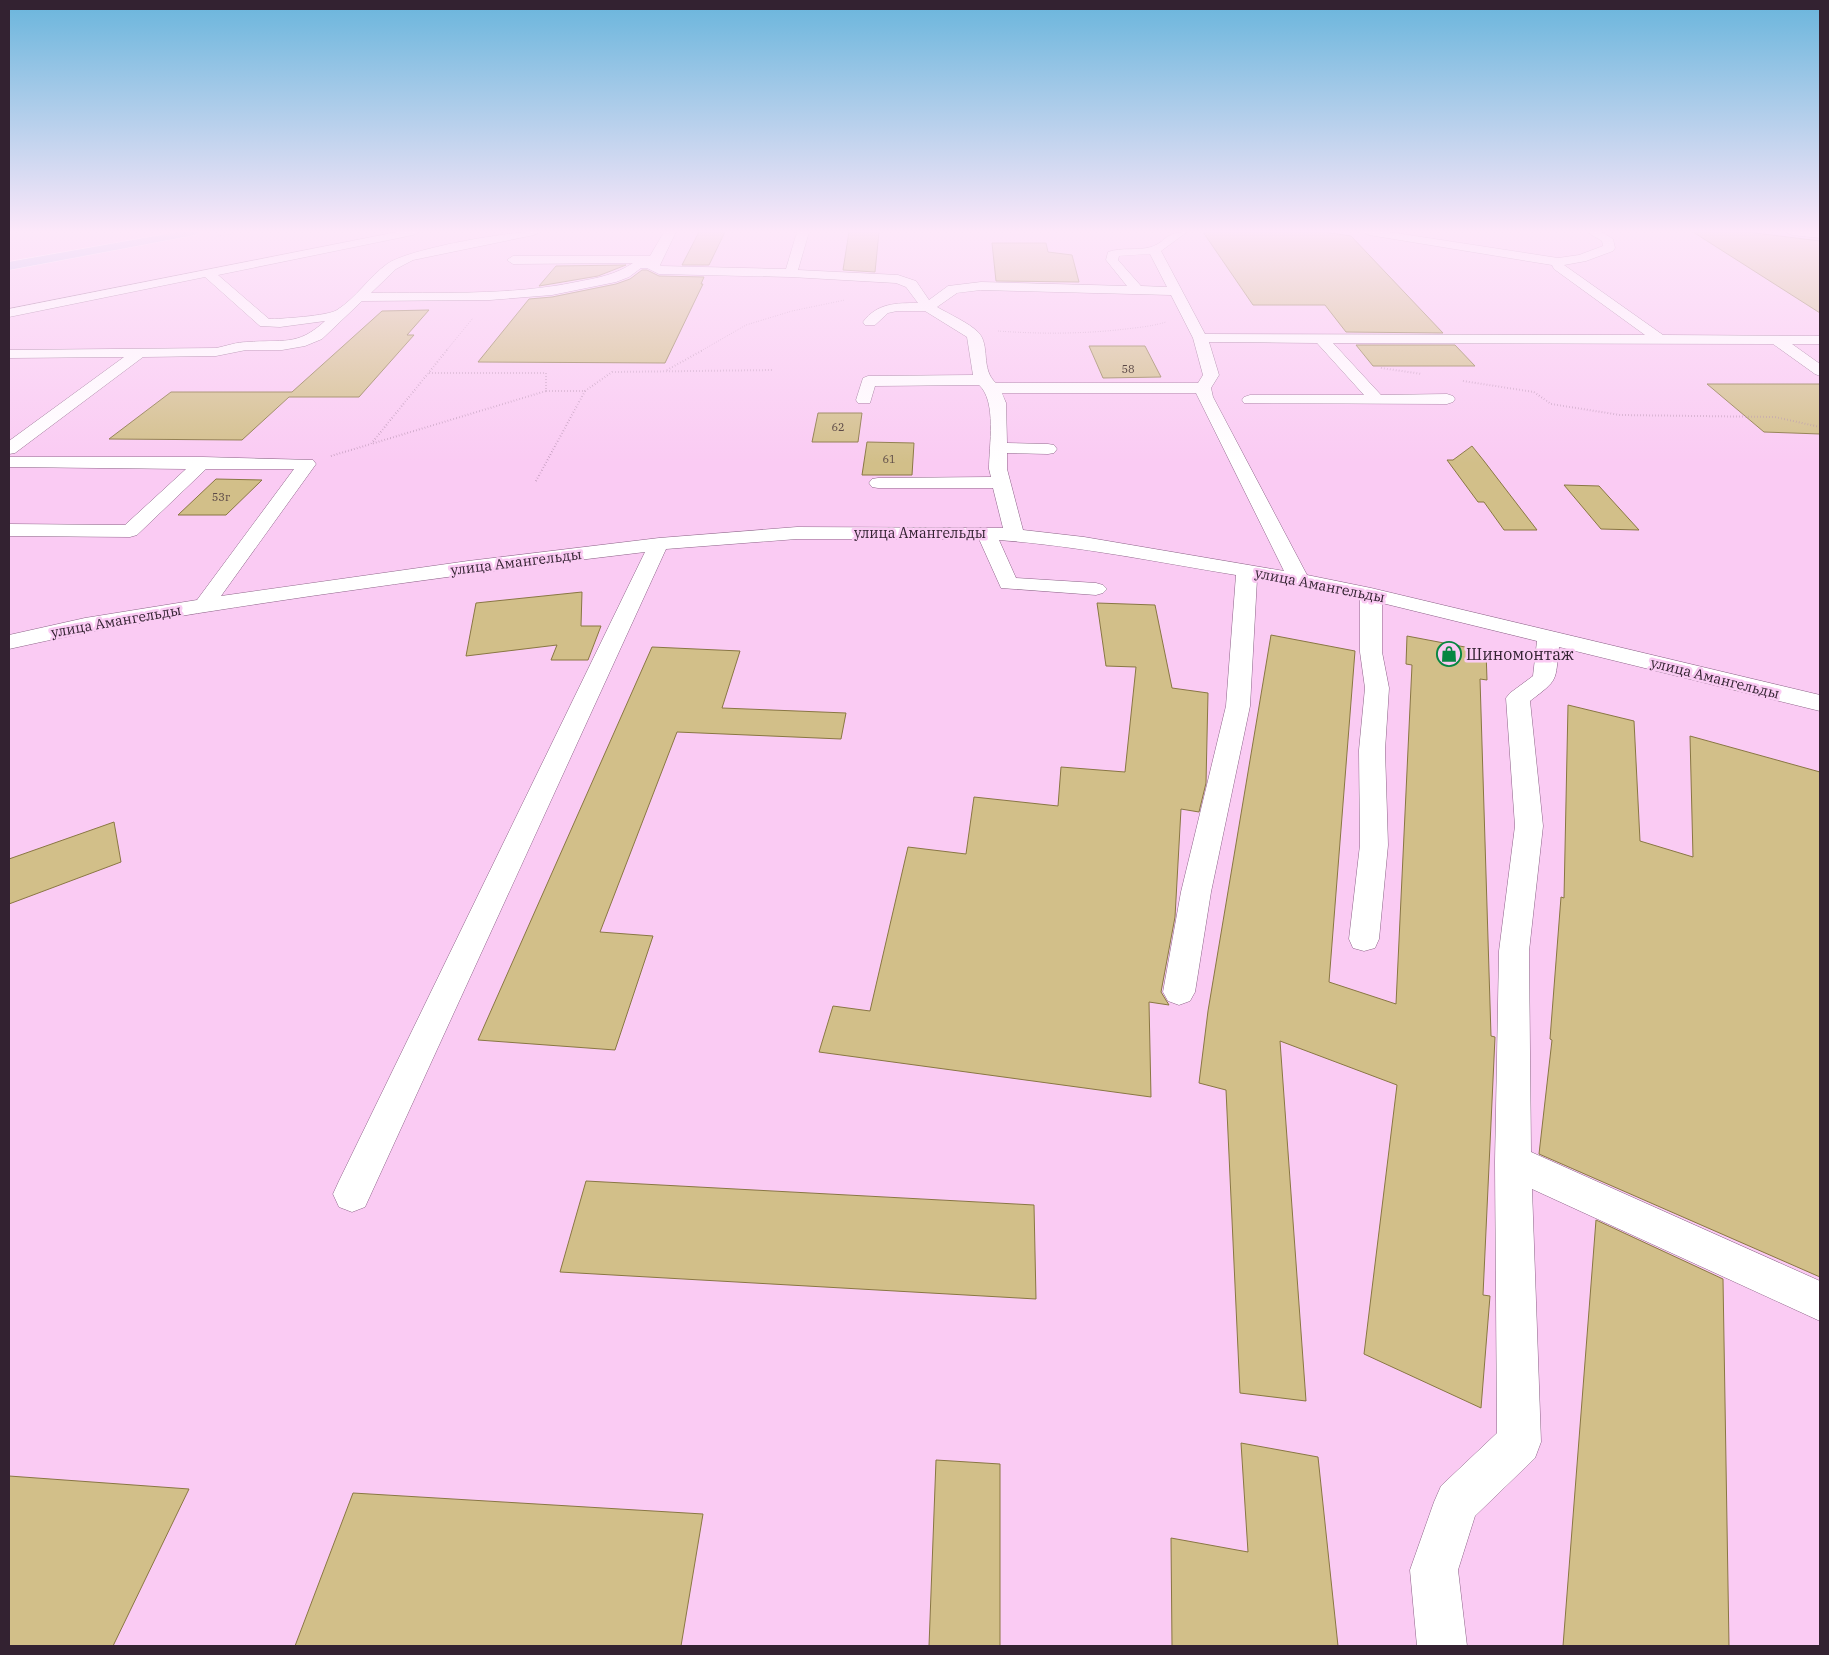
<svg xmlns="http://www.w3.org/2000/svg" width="1829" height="1655" viewBox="0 0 1829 1655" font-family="'IBM Plex Serif',serif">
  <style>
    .building { fill: #d2bf89; stroke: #897743 }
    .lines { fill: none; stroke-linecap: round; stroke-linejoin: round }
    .minor-casing { stroke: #8d6488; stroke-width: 1 }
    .major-casing { stroke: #fff; stroke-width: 1 }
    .path-far1 { stroke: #ab88a6; stroke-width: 1; stroke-dasharray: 0.5 2; stroke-linecap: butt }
    .path { stroke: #ab88a6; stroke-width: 2; stroke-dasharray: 0.5 2.5; stroke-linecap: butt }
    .minor { fill: #fff; fill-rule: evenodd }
    .major { fill: #bec9ef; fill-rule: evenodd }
    .labels { text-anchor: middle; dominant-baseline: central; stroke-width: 5; stroke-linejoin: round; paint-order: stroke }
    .far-number-label { font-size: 11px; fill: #5b4947 }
    .far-street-label { font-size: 14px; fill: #332231; stroke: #facbf3 }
    .poi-label { font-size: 16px; fill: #332231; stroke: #facbf3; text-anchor: start }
  </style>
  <rect width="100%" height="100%" fill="#facbf3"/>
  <path class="building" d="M699 232H725L709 265H682Z
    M849 232H879L875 272 843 270Z
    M1203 232H1324L1351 236 1443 333 1346 332 1325 305H1253Z
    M1693 232H1747L1820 241V313Z
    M992 243H1046L1048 252 1072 255 1079 282 996 281Z
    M626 265 598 276 539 286 556 266Z
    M642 270H647L659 276 704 277 701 284H703L665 363 478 362 529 299 552 297 616 284 630 279Z
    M429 310 407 335H414L359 397H289L242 440 109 439 171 392H292L382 311Z
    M1356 345H1455L1475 366H1373Z
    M1089 346H1145L1161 377 1103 378Z
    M1707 384H1820V434L1764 432Z
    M818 413H862L858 442H812Z
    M867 442 914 443 912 475H862Z
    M1472 446 1484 461 1537 530H1504L1484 502H1478L1447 460H1453Z
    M216 479 262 480 226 515H178Z
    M1564 485 1599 486 1639 530 1601 529Z
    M582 592 581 626H601L588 660H551L557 645 466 656 476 603Z
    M1097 603 1155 605 1172 688 1208 693 1206 783 1199 812 1181 809 1175 917 1161 992 1169 1005 1149 1002 1151 1097 819 1052 833 1006 870 1011 908 847 966 854 974 797 1058 806 1061 767 1125 772 1136 667 1106 666Z
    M1271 635 1355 651 1329 982 1396 1004 1412 665 1406 664 1407 636 1486 651 1487 680 1480 679 1491 1036 1495 1037 1483 1295 1490 1296 1481 1408 1364 1354 1397 1085 1280 1041 1306 1401 1240 1393 1226 1090 1199 1083 1208 1011Z
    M652 647 740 651 722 708 846 713 841 739 677 732 600 932 653 936 615 1050 478 1040Z
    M1568 705 1634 721 1640 841 1693 857 1690 736 1820 772V1277L1539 1154 1552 1040 1550 1039 1561 897 1564 898Z
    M114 822 121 862 9 904V859Z
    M586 1181 1034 1205 1036 1299 560 1272Z
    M1596 1220 1723 1279 1729 1646H1563Z
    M1241 1443 1318 1457 1338 1646H1172L1171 1538 1248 1552Z
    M936 1460 1000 1464V1646H929Z
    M9 1476 189 1489 113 1646H9Z
    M353 1493 703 1514 681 1646H295Z"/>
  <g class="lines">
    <defs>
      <path id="minor" d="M397 232H419L413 235 218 275 269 319C280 319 328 316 337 310 356 298 369 277 387 264 407 249 514 230 540 232L534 235 413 260 396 269 371 293C439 292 509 296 576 282 597 278 615 275 633 263L513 264 507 260 513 256H650L664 232H676L660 265 661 266 786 269 797 232H809L798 270 898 275 916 281 929 300 948 286 981 282 1127 286 1106 260 1108 252C1122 247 1137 251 1151 247 1168 241 1164 232 1187 232L1161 251 1205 334 1645 335 1554 269 1552 265 1369 235 1363 232H1389L1558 258 1579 255 1603 246 1602 241 1587 232H1601L1613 239 1615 248 1613 251 1586 261 1564 265 1663 335 1820 336V344H1792L1820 364V376L1815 374 1773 344 1333 343 1381 395 1447 394 1453 396 1455 399 1453 402 1447 404 1244 403 1242 400 1244 397 1250 395H1364L1317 343 1209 342 1219 375 1211 388 1213 397 1307 575 1371 588 1820 695V711L1559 647C1555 682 1559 679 1530 701L1543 826 1529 951 1531 1152 1820 1281V1321L1532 1189 1541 1442 1535 1458 1475 1516 1458 1570 1467 1646H1417L1410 1570 1434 1502 1441 1486 1497 1433 1495 1162 1499 951 1515 826 1506 698 1510 693 1533 676 1537 641 1382 603V652L1389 688 1385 750 1388 845 1379 939 1375 948 1364 951 1353 948 1349 939 1360 845 1359 750 1365 688 1360 652V598L1257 579 1250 706 1211 892 1195 992 1190 1001 1179 1005 1168 1001 1163 992 1181 892 1226 706 1236 575C1157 562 1079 546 999 540L1016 578 1096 583 1103 585 1107 589 1103 593 1096 595 1001 588 979 539H797L666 549 365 1207 352 1212 339 1207 333 1194 339 1181 645 552C534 565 422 580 311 596 210 611 109 626 9 649V635L85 618 197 600 294 469H206L137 535 130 537 9 536V524L125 525 186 469 9 467V457H203L313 460 316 464 221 596 468 561 659 538 797 527 1003 528 993 488H878L872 487 869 483 872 479 878 478 991 477 989 469C989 446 997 401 979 385L875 386 870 403H858L856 400 863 378 868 376 973 375 967 337 925 311H897L888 313 875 325H865L863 322C877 303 896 303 918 303L906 287 896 283 791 277 659 274 647 268H641L629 277 616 282 552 295 490 300 362 301 322 339 305 346 282 350H246L216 356 143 357 15 453 9 454V441L124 357 9 358V350L216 348C226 346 237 342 247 342 282 339 297 347 325 321L280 327 260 326 205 277 9 317V309ZM1150 254 1167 287 1141 286 1118 260 1119 256ZM981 290 1171 295 1193 338 1203 375 1198 383H996C980 369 991 345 978 332 969 323 949 314 937 307L957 293ZM1002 393H1196L1284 571 1084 537 1023 530 1007 469V453L1048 454 1054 453 1057 449 1054 445 1048 444 1007 443 1006 403Z
        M1786 232H1820V238L1792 235Z"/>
      <path id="major" d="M178 232H201L195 235 9 270V262Z"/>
    </defs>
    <use href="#minor" class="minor-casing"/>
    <use href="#major" class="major-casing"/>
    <path class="path-far1" d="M218 236 241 232
      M998 331C1038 334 1077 334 1117 330 1133 328 1150 327 1166 322
      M446 351 473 318
      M701 351 746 325 792 311 845 300"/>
    <path class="path" d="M447 350 371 444 546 391
      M1381 368 1422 374
      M667 370 703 350
      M429 373H546V391H585L612 372 773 370
      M1463 381 1534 392 1551 404 1620 415 1775 417 1820 427
      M331 456 371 444
      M536 481 585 391"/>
    <use href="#minor" class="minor"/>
    <use href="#major" class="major"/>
  </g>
  <linearGradient id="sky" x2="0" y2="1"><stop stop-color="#69b5dc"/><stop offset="0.5" stop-color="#fde8fa"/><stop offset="1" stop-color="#fde8fa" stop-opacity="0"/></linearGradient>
  <rect width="1829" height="463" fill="url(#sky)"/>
  <defs>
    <symbol id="shop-ring" viewBox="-11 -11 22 22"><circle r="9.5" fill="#facbf3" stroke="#078641" stroke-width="1.5"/><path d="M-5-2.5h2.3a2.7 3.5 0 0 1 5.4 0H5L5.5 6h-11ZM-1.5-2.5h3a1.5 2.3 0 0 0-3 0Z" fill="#078641"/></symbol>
  </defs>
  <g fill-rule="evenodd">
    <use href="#shop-ring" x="1435" y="640" width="28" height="28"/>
  </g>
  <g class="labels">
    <g class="far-number-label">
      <text x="1128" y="369">58</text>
      <text x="838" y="427">62</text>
      <text x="889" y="459">61</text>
      <text x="221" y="497">53г</text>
    </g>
    <g class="far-street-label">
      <text x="920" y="533">улица Амангельды</text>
      <text transform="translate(516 562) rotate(-7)">улица Амангельды</text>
      <text transform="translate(1320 585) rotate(11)">улица Амангельды</text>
      <text transform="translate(116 621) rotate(-10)">улица Амангельды</text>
      <text transform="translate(1715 678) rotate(14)">улица Амангельды</text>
    </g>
    <g class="poi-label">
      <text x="1466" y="654">Шиномонтаж</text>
    </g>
  </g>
  <rect width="1829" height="1655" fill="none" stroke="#332231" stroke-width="20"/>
</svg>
